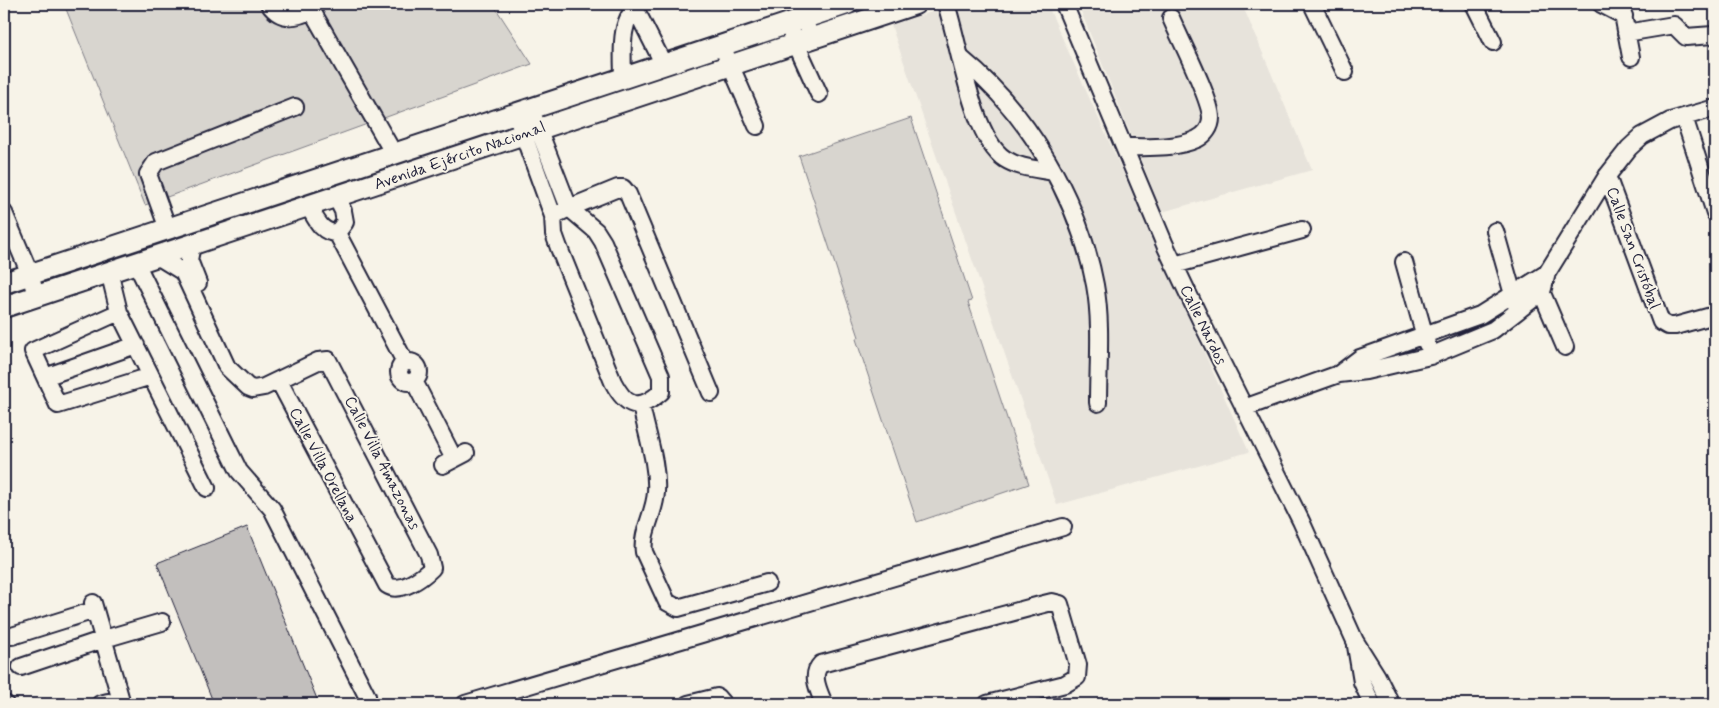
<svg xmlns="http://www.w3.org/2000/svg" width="1719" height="708" viewBox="0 0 1719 708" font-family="Mynerve,sans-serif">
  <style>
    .built { fill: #e7e3db }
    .green { fill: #d8d5cf; stroke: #7d7c85 }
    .building { fill: #c2bfbd; stroke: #22223b }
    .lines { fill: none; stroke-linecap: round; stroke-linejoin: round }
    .minor-casing { stroke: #22223b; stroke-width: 20 }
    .major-casing { stroke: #22223b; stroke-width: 24 }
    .minor { stroke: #f7f3e8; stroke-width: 16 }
    .major { stroke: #f7f3e8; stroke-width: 20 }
    .labels { text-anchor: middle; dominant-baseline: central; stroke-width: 4; stroke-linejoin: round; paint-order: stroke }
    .street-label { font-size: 16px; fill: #22223b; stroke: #f7f3e8 }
  </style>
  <rect width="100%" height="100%" fill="#f7f3e8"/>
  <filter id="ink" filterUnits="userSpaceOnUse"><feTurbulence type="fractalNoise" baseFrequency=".02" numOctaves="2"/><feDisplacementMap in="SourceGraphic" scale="10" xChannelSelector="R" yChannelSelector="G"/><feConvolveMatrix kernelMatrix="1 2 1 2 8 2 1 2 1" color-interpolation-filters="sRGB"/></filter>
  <g filter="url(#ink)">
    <path class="built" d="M957 4H1047L1249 452 1057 505 891 25Z
      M1078 4H1242L1312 170 1162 212Z"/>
    <path class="green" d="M64 4H493L532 64 145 205Z
      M911 118 972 301 968 302 1029 484 917 522 856 339 859 337 799 156Z"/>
    <path class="building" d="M247 527 319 704H214L157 563Z"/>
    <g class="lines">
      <defs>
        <path id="minor" d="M269 4C281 21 296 18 312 10
          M308 4 394 154
          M633 4 664 65
          M798 4 808 30
          M946 4C959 42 972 138 1005 159 1019 168 1038 169 1053 172
          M1064 4 1165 245 1204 327 1301 521 1355 641 1377 676 1391 704
          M1312 4 1345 72
          M1474 4 1493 42
          M1601 4 1624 16
          M1621 4 1631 57
          M787 24 819 94
          M1626 33 1674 25 1686 37 1713 35
          M722 46 757 126
          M962 59C1029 114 1079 200 1095 285 1102 323 1098 365 1098 403
          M623 79C623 55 618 19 640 4
          M531 110 569 208 618 188H623L628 194 711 393
          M516 114 553 216 554 234 559 248 613 382C626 407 638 412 661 392V376L603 242 596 231 569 208 553 216
          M1684 117 1715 213
          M1124 147C1147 147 1175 149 1197 139 1205 135 1211 127 1211 118 1211 99 1180 39 1171 18
          M1607 176 1661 322 1668 326H1675L1715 315
          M309 207C316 219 321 233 337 233L345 222 343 211 336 197
          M4 213 30 274 36 296
          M168 229 148 174 156 162 295 107
          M1495 231 1516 305
          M337 233 405 362
          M192 245 189 260 198 283
          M157 256 183 272 227 367 248 387 253 389 264 387 318 361 328 360 429 555 432 568C422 578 400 594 387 585L279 381
          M1404 262 1427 344
          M136 263 239 471 272 509 367 696
          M1174 265 1302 230
          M109 271 119 312 207 488
          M1538 284 1565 347
          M119 312 33 351 58 405 151 376
          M399 372a10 10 0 1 1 20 0a10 10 0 1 1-20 0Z
          M1339 374 1360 358 1480 315 1547 273
          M45 377 136 345
          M414 381 454 459
          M641 405C646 432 658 464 656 492 655 513 641 532 644 552L667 602 678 608 767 583
          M1244 408 1339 374 1366 371 1430 356 1493 330 1542 292 1547 273 1607 176 1629 148 1642 136 1670 121 1715 108
          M443 465 466 453
          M93 603 122 704
          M12 636 95 610
          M1356 646 1362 682 1372 704
          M21 667 104 639 162 622
          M4 703 5 704
          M100 704 108 702 109 704
          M465 704 1063 527
          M688 704 717 697 723 704
          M824 704C819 691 810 675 821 664L1040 605 1052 602 1060 604 1078 665 1077 677 1065 684 987 704"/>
        <path id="major" d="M4 283 847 4
          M4 307 915 4"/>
      </defs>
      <use href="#minor" class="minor-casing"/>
      <use href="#major" class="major-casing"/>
      <use href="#minor" class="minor"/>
      <use href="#major" class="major"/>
    </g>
  </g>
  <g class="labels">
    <g class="street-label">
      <text transform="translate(460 156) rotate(-19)">Avenida Ejército Nacional</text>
      <text transform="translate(1633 248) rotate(70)">Calle San Cristóbal</text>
      <text transform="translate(1203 325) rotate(64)">Calle Nardos</text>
      <text transform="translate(382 463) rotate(63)">Calle Villa Amazonas</text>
      <text transform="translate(323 465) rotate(62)">Calle Villa Orellana</text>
    </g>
  </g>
  <rect width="1719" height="708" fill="none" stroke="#f7f3e8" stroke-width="20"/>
  <rect x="10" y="10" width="1699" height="688" fill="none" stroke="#22223b" stroke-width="2" filter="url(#ink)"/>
</svg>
